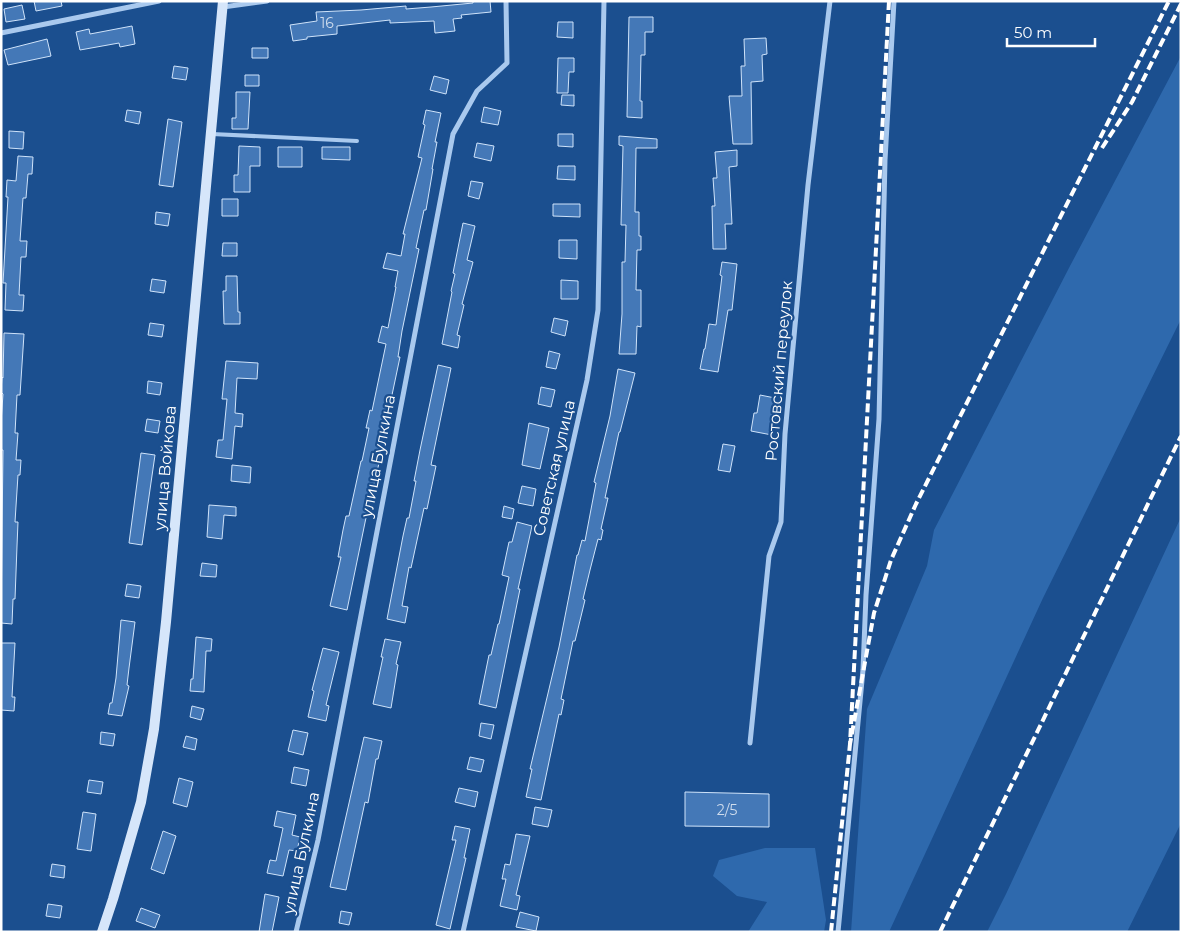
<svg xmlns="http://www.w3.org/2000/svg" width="1182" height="933" viewBox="0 0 1182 933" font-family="Montserrat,sans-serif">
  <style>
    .green { fill: #2e69ad }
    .building { fill: #4478b7; stroke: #cfe3fa }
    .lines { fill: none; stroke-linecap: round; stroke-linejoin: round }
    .lane { stroke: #a9c9ee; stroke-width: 4 }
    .street { stroke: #a9c9ee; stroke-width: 5 }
    .secondary { stroke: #d6e6fa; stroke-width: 10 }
    .rail { stroke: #fff; stroke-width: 4; stroke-dasharray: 9 4; stroke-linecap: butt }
    .labels { text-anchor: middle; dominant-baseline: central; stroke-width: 4.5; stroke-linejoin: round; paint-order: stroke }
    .number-label { font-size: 14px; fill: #d0dded }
    .street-label { font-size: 16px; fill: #fff; stroke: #1b4f8f }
  </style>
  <rect width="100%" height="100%" fill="#1b4f8f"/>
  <path class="green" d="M1181 56V319L1043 598 889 932H851L867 709 927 566 934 530 1070 266Z
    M1181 517V823L1127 932H987L1006 894Z
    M765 848H815L826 920 824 932H748L767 902 737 896 713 876 719 860Z"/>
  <path class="building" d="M34 1H61L62 6 36 11Z
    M473 1H490L491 12 461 15 462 18 453 19 455 31 435 33 434 21 390 23V20L337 26V34L307 37V39L293 41 290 25 317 21 316 12 361 10 406 6V9L431 7 473 3Z
    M22 5 25 19 6 22 4 9Z
    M629 17H653V32H645V55H641L640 101H642V118L627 117Z
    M558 22H573V38L557 37Z
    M132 26 135 44 120 47 119 43 80 50 76 32 89 29 90 34Z
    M766 38 767 54 762 55 763 81 751 82 752 144H733L729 96H742L741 66H745L744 39Z
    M47 39 51 56 8 65 4 50Z
    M252 48H268V58H252Z
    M558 58H574V72H569L568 93H557Z
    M174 66 188 68 186 80 172 78Z
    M245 75H259V86H245Z
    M434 76 449 80 446 94 430 90Z
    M236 92H250L248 129H232V118H236Z
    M562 95H574V106L561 105Z
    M484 107 501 111 498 125 481 122Z
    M127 110 141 112 139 124 125 121Z
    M426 110 441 113 435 142H437L432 169H433L426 210H424L416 248 419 249 402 331 398 357H400L388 414H389L385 439 368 508 347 610 330 606 341 557H338L343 530 346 516H349L361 461H362L369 428H366L370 410 372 411 386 344 378 342 382 326 388 328 396 287H395L398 271 383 268 387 253 401 256 405 234H403L422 158 418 157 425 125 423 124Z
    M168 119 182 122 173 187 159 185Z
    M9 131 24 132 23 149 9 148Z
    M558 134H573V147L558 146Z
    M619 136 657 139V148H636L635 212H639V236H641V250H637L636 290H641V327L637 326 636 354H619L622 314V262H625L626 225H621L623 146 619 145Z
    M477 143 494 146 491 161 474 157Z
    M239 146 260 147V166H250V192H234V175H238Z
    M278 147H302V167H278Z
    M322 147H350V160L322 159Z
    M737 150V166L729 167 732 224H725L726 249H713L712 206H715L713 178H717L715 152Z
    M18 156 33 157 32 174H28L26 198H23L20 241H27L26 257H21L19 295H24L23 311 5 310 6 283H3L8 197H6L7 180 16 181Z
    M558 166H575V180L557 179Z
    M471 181 483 183 479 199 468 196Z
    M222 199H238V216H222Z
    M553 204H580V217L553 216Z
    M156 212 170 214 168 226 155 224Z
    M463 223 475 226 467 260 473 262 462 304 464 305 457 335 460 336 458 348 442 344 452 292 451 291 455 274 453 273Z
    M559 240H577V259L559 258Z
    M223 243H237V256H222Z
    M722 262 737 264 732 310H728L718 372 700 369 704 349H705L709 324 716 325 722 276 720 275Z
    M226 276H237L238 312H240V324H224L223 291H226Z
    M152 279 166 281 164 293 150 291Z
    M561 280 578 281V299H561Z
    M554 318 568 321 565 336 551 332Z
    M150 323 164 325 162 337 148 335Z
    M4 333 24 334 20 395H17L15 433H18L16 460H21L20 475H18L15 522H18L17 546 15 599H13L12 624 1 623 3 450H1V423L3 394 1 392 2 377 3 378Z
    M549 351 560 354 556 369 546 367Z
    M226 361 258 363 257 379 237 378 235 413 243 414 242 427 235 426 232 459 216 457 218 440H223L227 399H222Z
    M438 365 451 368 431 465 436 466 427 509 424 508 411 568 409 567 402 606 408 607 405 623 387 619 403 536 407 518H409L416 481H414L420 450Z
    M618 369 635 373 620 432H619L605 498H608L601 529 603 530 601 540 598 539 590 570 583 599 585 600 575 641H573L561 699 564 700 561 715 559 714 541 800 526 797 532 769H530L559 647 577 555H578L582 540 585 541 596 483 594 482 610 416Z
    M148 381 162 383 160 395 147 393Z
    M541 387 555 390 551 407 538 404Z
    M760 395 775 398 772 416 775 417 772 435 751 431 754 413H757Z
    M147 419 160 421 158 433 145 431Z
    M529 423 549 428 540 469 522 465Z
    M723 444 735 446 730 472 718 470Z
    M141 453 155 455 142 545 129 543Z
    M232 465 251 467 250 483 231 481Z
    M522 486 536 489 533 506 518 503Z
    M209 505 236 507V516L224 515 222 539 207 537Z
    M504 506 514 509 512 519 502 517Z
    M517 522 532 526 518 589H520L496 708 479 704 489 655H491L498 624H499L509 577 502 575 506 556 509 542H512Z
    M202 563 217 565 216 577 200 576Z
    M127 584 141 586 139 598 125 596Z
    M121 620 135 622 129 668 127 685 129 686 122 716 108 714 110 703H112L116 678Z
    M196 637 212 639 211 651H206L204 692 190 691 191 679H193Z
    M385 639 401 642 396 664 398 665 391 708 373 704 383 657H381Z
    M1 643H15L12 697H15L14 711 1 710Z
    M323 648 339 652 326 705 329 706 326 721 308 717 314 691 312 690Z
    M192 706 204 709 201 720 190 717Z
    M481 723 494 725 491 739 479 736Z
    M293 730 308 733 303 755 288 751Z
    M101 732 115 734 113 746 100 744Z
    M186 736 197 739 195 750 183 747Z
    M364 737 382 741 378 759H376L368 803 365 802 346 890 330 887Z
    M470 757 484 760 481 772 467 769Z
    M294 767 309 770 306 786 291 783Z
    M179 778 193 782 187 807 173 803Z
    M89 780 103 782 101 794 87 792Z
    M459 788 478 792 475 807 455 802Z
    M685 792 769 794V827L685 826Z
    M535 807 552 810 548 827 532 824Z
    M277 811 296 815 292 835 300 837 297 851 289 850 283 876 267 873 270 860 276 861 283 828 274 826Z
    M83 812 96 814 91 851 77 849Z
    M455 826 470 829 464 858H466L450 929 436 925 456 840H452Z
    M163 831 176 836 164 874 151 869Z
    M516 834 530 836 516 895 520 896 517 910 500 906 506 879H502L505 864 510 865Z
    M52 864 65 866 64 878 50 876Z
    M265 894 279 897 272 932H259Z
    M48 904 62 906 60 918 46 916Z
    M141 908 160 915 155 928 136 921Z
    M341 911 352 913 349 925 339 923Z
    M520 912 539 917 536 931 516 927Z"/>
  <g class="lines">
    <path class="lane" d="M212 134 357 141"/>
    <path class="street" d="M223 7 267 1
      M1 33 159 1
      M750 743 769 556 781 522 785 434 808 185 830 1
      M296 932 318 840 453 134 477 91 507 63 506 1
      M463 932 587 380 598 310 604 1
      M838 932 863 670 866 595 879 419 885 160 894 1"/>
    <path class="secondary" d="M102 932 113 899 141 802 154 729 166 622 223 1"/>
    <path class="rail" d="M889 1 850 744 874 613 891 560 916 504 1169 1
      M1102 148 1132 102 1181 4
      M831 932 850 744
      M940 932 1181 436"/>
  </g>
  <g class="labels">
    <g class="number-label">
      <text x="327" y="23">16</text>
      <text x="727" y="810">2/5</text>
    </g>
    <g class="street-label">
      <text transform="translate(779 371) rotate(-85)">Ростовский переулок</text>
      <text transform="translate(378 456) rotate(-79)">улица Булкина</text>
      <text transform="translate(165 468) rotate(-85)">улица Войкова</text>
      <text transform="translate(554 468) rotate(-77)">Советская улица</text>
      <text transform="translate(301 853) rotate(-78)">улица Булкина</text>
    </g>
  </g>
  <rect width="1182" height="933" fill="none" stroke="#ffffff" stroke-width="5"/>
  <path d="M1007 38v8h88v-8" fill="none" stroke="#ffffff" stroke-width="2.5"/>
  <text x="1014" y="38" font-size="15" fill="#ffffff" stroke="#1b4f8f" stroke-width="4" paint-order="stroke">50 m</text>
</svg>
